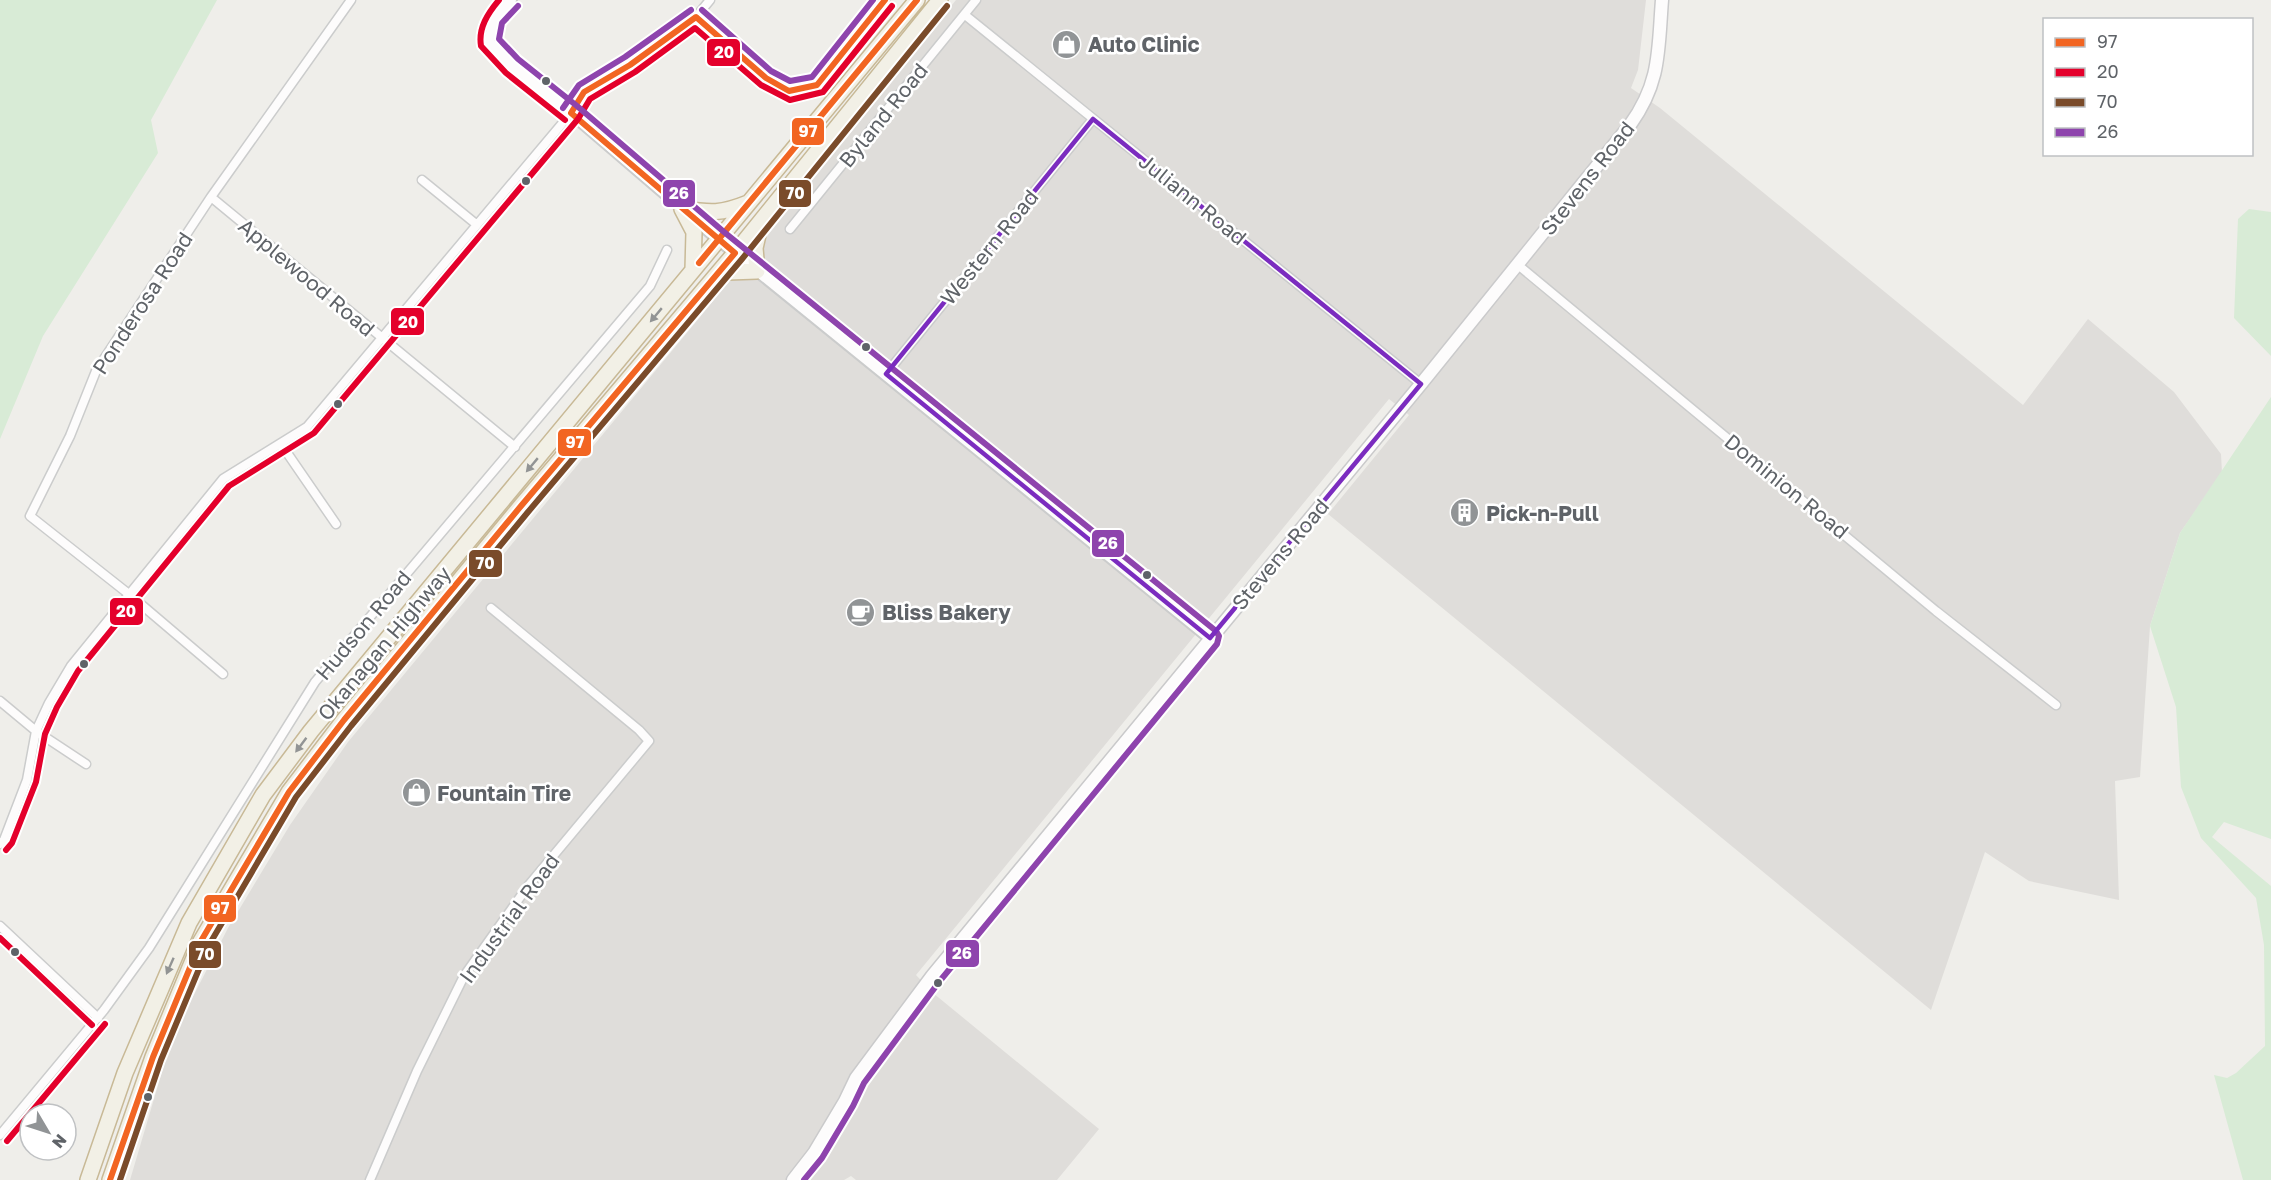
<svg xmlns="http://www.w3.org/2000/svg" width="2271" height="1180" viewBox="0 0 2271 1180" font-family="'Golos Text',sans-serif">
  <style>
    .industrial { fill: #dfddda }
    .green { fill: #d8ebd6 }
    .lines { fill: none; stroke-linecap: round; stroke-linejoin: round }
    .minor-casing { stroke: #cbcccc; stroke-width: 11 }
    .tertiary-casing { stroke: #cbcccc; stroke-width: 14 }
    .secondary-casing { stroke: #cacacb; stroke-width: 15 }
    .trunk-casing { stroke: #c8b996; stroke-width: 18 }
    .minor { stroke: #fdfcfc; stroke-width: 8 }
    .tertiary { stroke: #fdfcfc; stroke-width: 10 }
    .secondary { stroke: #fdfcfc; stroke-width: 12 }
    .trunk { stroke: #f2f0e6; stroke-width: 15 }
    .bus-1-casing { stroke: #fff; stroke-width: 10 }
    .bus-2-casing { stroke: #fff; stroke-width: 10 }
    .bus-3-casing { stroke: #fff; stroke-width: 10 }
    .bus-4-casing { stroke: #fff; stroke-width: 10 }
    .bus-1 { stroke: #f26522; stroke-width: 6 }
    .bus-2 { stroke: #e4002b; stroke-width: 6 }
    .bus-3 { stroke: #7a4b2a; stroke-width: 6 }
    .bus-4 { stroke: #8e44ad; stroke-width: 6 }
    .oneway { fill: #929494 }
    .marked { fill: none; stroke: #7b2cbf; stroke-width: 4.5; stroke-linejoin: round }
    .bus-dot { fill: #5f6368; stroke: #fff; stroke-width: 2 }
    .labels { text-anchor: middle; dominant-baseline: central; stroke-width: 5; stroke-linejoin: round; paint-order: stroke }
    .poi-label { font-size: 21px; font-weight: bold; fill: #5f6368; stroke: #fff; text-anchor: start }
    .street-label { font-size: 21px; fill: #5f6368; stroke: #fff }
    .line-badge { stroke: #fff; stroke-width: 2 }
    .badge-label { font-size: 16px; text-anchor: middle; font-weight: bold; fill: #fff }
  </style>
  <rect width="100%" height="100%" fill="#efeeea"/>
  <path class="industrial" d="M956 0H1646L1638 70 1631 88 1660 108 2023 405 2088 319 2174 392 2221 454 2222 473 2180 533 2150 626 2140 777 2115 781 2119 900 2029 881 1985 852 1931 1010 1328 514 1409 415 1389 399 916 975 933 993 1099 1129 1057 1180H856L851 1176 844 1180H130L172 1038 228 928 290 825 348 742 700 317Z"/>
  <path class="green" d="M0 0H217L151 120 158 153 43 336 0 439Z
    M2249 209 2271 212V356L2234 318 2238 219Z
    M2271 397V839L2224 822 2212 837 2271 886V1180H2243L2214 1075 2227 1078 2236 1073 2265 1046 2264 945 2256 898 2201 838 2181 787 2176 707 2150 626 2180 533Z"/>
  <g class="lines">
    <defs>
      <path id="minor" d="M965 15 1421 384
        M696 17 766 78 789 91 817 85 885 0
        M422 180 476 224
        M211 197 515 447
        M790 229 976 0
        M1518 265 1936 611 2056 705
        M886 374 1093 119
        M281 444 336 524
        M223 674 130 595 30 516 70 436 96 371 211 197 351 0
        M0 701 36 731 86 764
        M0 844 4 840 27 780 36 731 49 703 71 666 223 479 307 427 571 113 584 92 630 65 696 17 710 0
        M0 926 98 1018
        M0 1135 104 1010 149 948 315 682 650 286 667 250
        M370 1180 417 1071 464 976 528 886 649 741 639 730 491 608"/>
      <path id="tertiary" d="M511 0 494 19 489 42 512 66 571 113 718 239 1210 638"/>
      <path id="secondary" d="M793 1180 814 1153 845 1101 856 1078 932 976 1421 384 1630 125C1661 82 1658 50 1662 0"/>
      <path id="trunk" d="M682 209C711 213 721 214 748 203
        M682 209 694 232 693 270
        M714 279 728 272 757 271 755 248 760 226
        M88 1180 125 1073 189 923 263 795 311 731 917 0
        M110 1180 153 1057 201 941 289 792 344 720 521 506 735 253 940 0"/>
    </defs>
    <use href="#minor" class="minor-casing"/>
    <use href="#tertiary" class="tertiary-casing"/>
    <use href="#secondary" class="secondary-casing"/>
    <use href="#trunk" class="trunk-casing"/>
    <use href="#minor" class="minor"/>
    <use href="#tertiary" class="tertiary"/>
    <use href="#secondary" class="secondary"/>
    <use href="#trunk" class="trunk"/>
    <defs>
      <path id="bus-1" d="M699 263 917 0
        M110 1180 153 1057 201 941 289 792 344 720 521 506 735 253 571 113 584 92 630 65 696 17 766 78 789 91 817 85 885 0"/>
      <path id="bus-2" d="M499 0C488 13 478 28 481 46L506 73 565 120
        M6 850 12 843 36 782 45 734 57 707 78 671 229 486 314 433 578 119 590 99 635 72 695 28 761 85 790 100 823 92 892 6
        M0 938 92 1025
        M7 1141 105 1024"/>
      <path id="bus-3" d="M120 1180 161 1060 209 945 296 797 351 726 528 512 742 259 947 6"/>
      <path id="bus-4" d="M518 6 502 23 499 39 518 59 577 106 724 232 1216 631 1219 636 1217 644 939 982 864 1083 853 1106 822 1158 804 1180
        M702 10 771 71 790 81 812 77 873 0
        M563 108 579 85 625 57 691 10"/>
    </defs>
    <use href="#bus-1" class="bus-1-casing"/>
    <use href="#bus-2" class="bus-2-casing"/>
    <use href="#bus-3" class="bus-3-casing"/>
    <use href="#bus-4" class="bus-4-casing"/>
    <use href="#bus-1" class="bus-1"/>
    <use href="#bus-2" class="bus-2"/>
    <use href="#bus-3" class="bus-3"/>
    <use href="#bus-4" class="bus-4"/>
  </g>
  <defs><path id="oneway-solid" d="M-6-.8H1V-3.2L6.5 0L1 3.2V.8H-6Z" transform="scale(1.5)"/></defs>
  <g class="oneway">
    <use href="#oneway-solid" transform="translate(656 315) rotate(130)"/>
    <use href="#oneway-solid" transform="translate(532 465) rotate(130)"/>
    <use href="#oneway-solid" transform="translate(301 745) rotate(127)"/>
    <use href="#oneway-solid" transform="translate(170 966) rotate(114)"/>
  </g>
  <path class="marked" d="M1093 119 1421 384 1210 638 886 374Z"/>
  <defs>
    <symbol id="shop-disc" viewBox="-11 -11 22 22"><circle r="9.5" fill="#919496" stroke="#fff"/><path d="M-5-2.5h2.3a2.7 3.5 0 0 1 5.4 0H5L5.5 6h-11ZM-1.5-2.5h3a1.5 2.3 0 0 0-3 0Z" fill="#fff"/></symbol>
    <symbol id="building-disc" viewBox="-11 -11 22 22"><circle r="9.5" fill="#919496" stroke="#fff"/><path d="M-4-6H4V6H1V3H-1V6H-4ZM-2.5-4.3h1.7v1.8h-1.7ZM.8-4.3h1.7v1.8H.8ZM-2.5-1h1.7V.8h-1.7ZM.8-1h1.7V.8H.8Z" fill="#fff"/></symbol>
    <symbol id="cafe-disc" viewBox="-11 -11 22 22"><circle r="9.5" fill="#919496" stroke="#fff"/><path d="M-5.5-4.5H6V0H3Q3 3.5 0 3.5H-2.5Q-5.5 3.5-5.5 0ZM3-3.2v2h1.7v-2ZM-6 4.5H4V6H-6Z" fill="#fff"/></symbol>
  </defs>
  <g fill-rule="evenodd">
    <use href="#shop-disc" x="1050" y="28" width="33" height="33"/>
    <use href="#building-disc" x="1448" y="496" width="33" height="33"/>
    <use href="#cafe-disc" x="844" y="596" width="33" height="33"/>
    <use href="#shop-disc" x="400" y="776" width="33" height="33"/>
  </g>
  <g class="bus-dot">
    <circle cx="546" cy="81" r="5"/>
    <circle cx="526" cy="181" r="5"/>
    <circle cx="866" cy="347" r="5"/>
    <circle cx="338" cy="404" r="5"/>
    <circle cx="1147" cy="575" r="5"/>
    <circle cx="84" cy="664" r="5"/>
    <circle cx="15" cy="952" r="5"/>
    <circle cx="938" cy="983" r="5"/>
    <circle cx="148" cy="1097" r="5"/>
  </g>
  <g class="labels">
    <g class="poi-label">
      <text x="1088" y="44">Auto Clinic</text>
      <text x="1486" y="513">Pick-n-Pull</text>
      <text x="882" y="612">Bliss Bakery</text>
      <text x="437" y="793">Fountain Tire</text>
    </g>
    <g class="street-label">
      <text transform="translate(883 115) rotate(-51)">Byland Road</text>
      <text transform="translate(1587 178) rotate(-52)">Stevens Road</text>
      <text transform="translate(1193 199) rotate(39)">Juliann Road</text>
      <text transform="translate(989 247) rotate(-51)">Western Road</text>
      <text transform="translate(307 277) rotate(40)">Applewood Road</text>
      <text transform="translate(142 303) rotate(-57)">Ponderosa Road</text>
      <text transform="translate(1787 486) rotate(39)">Dominion Road</text>
      <text transform="translate(1280 554) rotate(-50)">Stevens Road</text>
      <text transform="translate(363 625) rotate(-50)">Hudson Road</text>
      <text transform="translate(384 643) rotate(-50)">Okanagan Highway</text>
      <text transform="translate(509 918) rotate(-54)">Industrial Road</text>
    </g>
  </g>
  <g class="line-badge">
    <rect x="706" y="38" width="35" height="29" rx="6" fill="#e4002b"/>
    <rect x="791" y="117" width="34" height="29" rx="6" fill="#f26522"/>
    <rect x="662" y="179" width="34" height="29" rx="6" fill="#8e44ad"/>
    <rect x="778" y="179" width="34" height="29" rx="6" fill="#7a4b2a"/>
    <rect x="390" y="307" width="35" height="29" rx="6" fill="#e4002b"/>
    <rect x="557" y="428" width="35" height="29" rx="6" fill="#f26522"/>
    <rect x="1091" y="529" width="34" height="29" rx="6" fill="#8e44ad"/>
    <rect x="468" y="549" width="35" height="29" rx="6" fill="#7a4b2a"/>
    <rect x="109" y="597" width="35" height="29" rx="6" fill="#e4002b"/>
    <rect x="203" y="894" width="34" height="29" rx="6" fill="#f26522"/>
    <rect x="945" y="939" width="35" height="29" rx="6" fill="#8e44ad"/>
    <rect x="188" y="940" width="34" height="29" rx="6" fill="#7a4b2a"/>
  </g>
  <g class="badge-label">
    <text x="724" y="58">20</text>
    <text x="808" y="137">97</text>
    <text x="679" y="199">26</text>
    <text x="795" y="199">70</text>
    <text x="408" y="328">20</text>
    <text x="575" y="448">97</text>
    <text x="1108" y="549">26</text>
    <text x="485" y="569">70</text>
    <text x="126" y="617">20</text>
    <text x="220" y="914">97</text>
    <text x="962" y="959">26</text>
    <text x="205" y="960">70</text>
  </g>
  <rect x="2043" y="18" width="210" height="138" fill="#ffffff" stroke="#bfc1c3" stroke-width="1.5"/>
  <rect x="2055" y="38" width="30" height="9" fill="#f26522" stroke="#bfc1c3" stroke-width="1.5"/>
  <text x="2097" y="48" font-size="18" fill="#5f6368">97</text>
  <rect x="2055" y="68" width="30" height="9" fill="#e4002b" stroke="#bfc1c3" stroke-width="1.5"/>
  <text x="2097" y="78" font-size="18" fill="#5f6368">20</text>
  <rect x="2055" y="98" width="30" height="9" fill="#7a4b2a" stroke="#bfc1c3" stroke-width="1.5"/>
  <text x="2097" y="108" font-size="18" fill="#5f6368">70</text>
  <rect x="2055" y="128" width="30" height="9" fill="#8e44ad" stroke="#bfc1c3" stroke-width="1.5"/>
  <text x="2097" y="138" font-size="18" fill="#5f6368">26</text>
  <g transform="translate(48 1132) rotate(129)"><circle r="28" fill="#ffffff" stroke="#bfc1c3" stroke-width="1.5"/>
  <path d="M0-4.5L10 22L0 15L-10 22Z" fill="#919496"/>
  <text y="-9" font-size="16" font-weight="bold" text-anchor="middle" fill="#5f6368">N</text>
  </g>
</svg>
